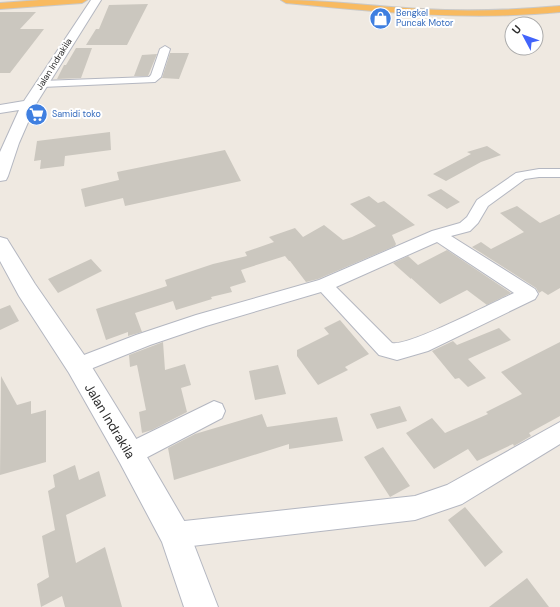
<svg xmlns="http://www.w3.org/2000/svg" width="560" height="607" viewBox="0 0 560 607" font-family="'DM Sans',sans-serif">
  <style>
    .building { fill: #cbc7bf }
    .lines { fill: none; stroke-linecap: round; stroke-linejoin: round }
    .minor-casing { stroke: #b4b7c1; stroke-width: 2 }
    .tertiary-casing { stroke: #b4b7c1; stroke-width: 2 }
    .trunk-casing { stroke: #c9c9c9; stroke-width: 2 }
    .minor { fill: #fff; fill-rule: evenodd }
    .tertiary { fill: #fff; fill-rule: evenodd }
    .trunk { fill: #f8ba60; fill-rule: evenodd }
    .labels { text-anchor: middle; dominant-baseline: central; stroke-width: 4; stroke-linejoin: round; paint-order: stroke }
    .far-shop-label { font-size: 9px; fill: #366cbe; stroke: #fff; text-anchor: start }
    .far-street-label { font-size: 9px; fill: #2e2e2e; stroke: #fff }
    .near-street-label { font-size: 13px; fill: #2e2e2e; stroke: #fff }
  </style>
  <rect width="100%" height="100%" fill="#efe9e1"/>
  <path class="building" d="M148 4 127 45H86L96 29H99L109 5Z
    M0 12H36L20 29H44L10 73H0Z
    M76 48H92L81 78 57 79 64 65H66Z
    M170 53H189L179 79 162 78Z
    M157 54 148 76H134L142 55Z
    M110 132 111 150 65 156 64 166 40 169 41 160 34 161 37 141Z
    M487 146 501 155 481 162 446 181 433 174 471 154 467 152Z
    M225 150 241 181 125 206 123 198 85 207 81 189 119 180 117 172Z
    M441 189 460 202 447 209 427 195Z
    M369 196 378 203 384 201 415 225 392 235 396 244 395 246 318 279 306 282 290 261H289L285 256 241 270 246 282 230 287 232 292 211 297 212 299 176 310 173 301 135 313 142 332 128 336V332L106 340 96 309 167 286 165 280 213 264 247 256 245 252 274 242 269 237 295 228 303 237 324 225 343 240 352 237 376 226 350 204Z
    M517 206 540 223 560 214V288L548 295 542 291 539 293 536 288 472 247 481 242 491 249 524 232 500 213Z
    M447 250 511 293 487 305 467 290 440 304 411 278V279L393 263 408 256 418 265Z
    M91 259 102 271 58 293 48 279Z
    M10 305 19 321 0 330V309Z
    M340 320 369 354 345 367 348 370 318 385 297 356V350L329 334 324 328Z
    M499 328 511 340 468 359 486 378 468 387 459 378 455 379 432 351 453 341 457 345Z
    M163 342 165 370 185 364 191 385 181 388 187 412 152 430 142 433 139 412 146 410 137 365 130 367 129 355Z
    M560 342V416L529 433 531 436 514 446 513 444 477 461 468 449 434 469 406 433 432 418 445 433 488 414 486 412 522 394 501 372Z
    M278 365 286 394 255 400 249 371Z
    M1 376 17 405 31 401V414L46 410V462L0 475Z
    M400 406 407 421 377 429 370 414Z
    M262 414 267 427 337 417 343 441 289 449V444L174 480 168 448 195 434Z
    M383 447 410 486 390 497 364 457Z
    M75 465 79 480 99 471 106 496 66 515 76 563 105 547 122 607H65L62 596 41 607 37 584 49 577 42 536 55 530 48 491 55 487 53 475Z
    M465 507 503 552 485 567 448 520Z
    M527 578 549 607H489Z"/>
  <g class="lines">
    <defs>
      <path id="minor" d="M165 46 170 49 161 77 155 82 42 87 37 84 42 81 149 77 151 75 160 49Z
        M539 169H560V177H539L525 179 488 206 478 223 470 231 451 236 535 289 538 294 535 299 428 351 397 360 379 355 321 292 206 326 150 345 78 374 71 372 68 366 71 360 136 335 196 315 319 280 432 231 460 223 467 217 477 200 516 173ZM437 242 514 293C494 302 408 347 392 343L336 287Z
        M214 401 222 404 225 411 222 418 138 462 130 465 122 462 119 454 122 446Z
        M560 422V444L462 504 415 520 175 548 166 544 162 535 166 526 175 522 415 496 447 485Z"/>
      <path id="tertiary" d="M91 0H101L36 104 19 143 8 176 6 180 0 181V152L19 110 0 113V105L24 101Z
        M0 237 7 239 35 284 87 359 140 445 186 524 218 607H184L162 542 120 463 69 373 19 296 0 261Z"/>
      <path id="trunk" d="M40 0H87L82 3 0 9V3Z
        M281 0C329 0 376 7 423 9 469 12 514 10 560 6V12C468 21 378 12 286 3Z"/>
    </defs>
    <use href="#minor" class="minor-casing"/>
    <use href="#tertiary" class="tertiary-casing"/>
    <use href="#trunk" class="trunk-casing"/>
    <use href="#minor" class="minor"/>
    <use href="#tertiary" class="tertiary"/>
    <use href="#trunk" class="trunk"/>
  </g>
  <defs>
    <symbol id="shop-disc" viewBox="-11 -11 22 22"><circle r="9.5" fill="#3f7fe0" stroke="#fff"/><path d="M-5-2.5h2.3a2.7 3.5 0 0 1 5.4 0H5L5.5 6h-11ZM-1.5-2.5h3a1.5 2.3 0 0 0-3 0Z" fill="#fff"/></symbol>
    <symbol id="supermarket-disc" viewBox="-11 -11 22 22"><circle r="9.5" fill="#3f7fe0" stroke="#fff"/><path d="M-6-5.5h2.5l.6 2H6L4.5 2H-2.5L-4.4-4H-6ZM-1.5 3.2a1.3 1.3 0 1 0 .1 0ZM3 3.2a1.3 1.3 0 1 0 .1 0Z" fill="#fff"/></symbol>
  </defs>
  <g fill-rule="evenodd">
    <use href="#shop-disc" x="368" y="6" width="25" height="25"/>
    <use href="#supermarket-disc" x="24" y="102" width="25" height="25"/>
  </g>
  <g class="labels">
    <g class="far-shop-label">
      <text x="396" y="13">Bengkel<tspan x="396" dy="10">Puncak Motor</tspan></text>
      <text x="52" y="114">Samidi toko</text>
    </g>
    <g class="far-street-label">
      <text transform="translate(54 64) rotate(-58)">Jalan Indrakila</text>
    </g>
    <g class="near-street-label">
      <text transform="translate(110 421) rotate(59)">Jalan Indrakila</text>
    </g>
  </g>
  <g transform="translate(524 36) rotate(311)"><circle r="19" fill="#ffffff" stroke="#ababab"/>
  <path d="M0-3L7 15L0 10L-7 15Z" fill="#4264fb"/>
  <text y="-6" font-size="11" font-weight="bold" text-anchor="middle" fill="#2e2e2e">U</text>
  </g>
</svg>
